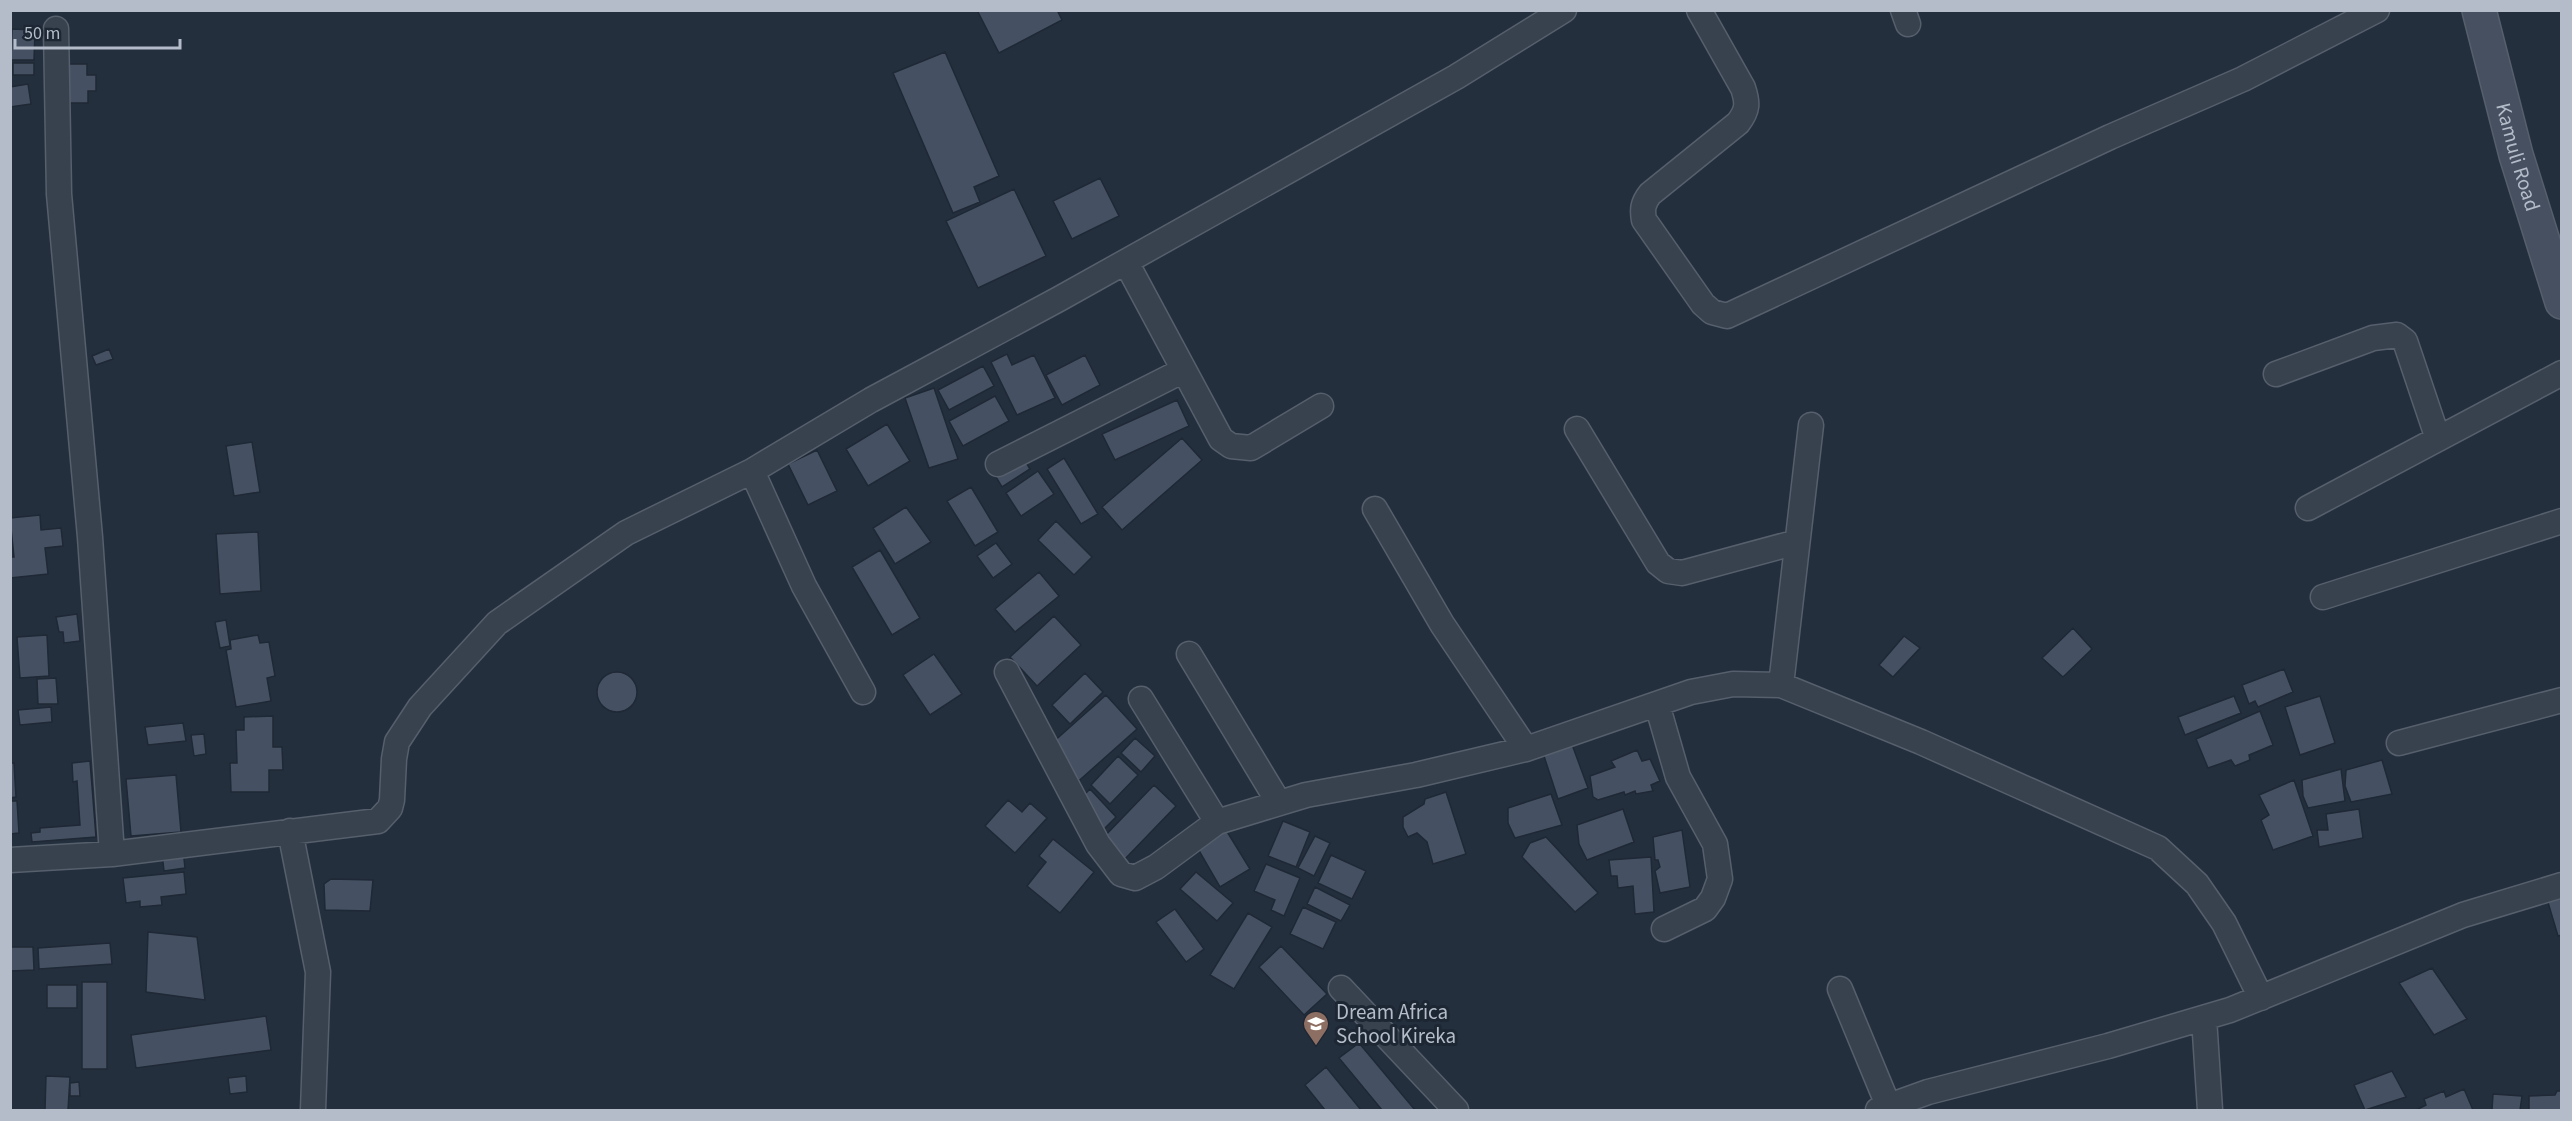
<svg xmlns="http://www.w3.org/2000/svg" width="2572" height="1121" viewBox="0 0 2572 1121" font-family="'Source Sans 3',sans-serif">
  <rect width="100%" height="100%" fill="#242f3e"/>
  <path fill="#455162" stroke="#1f2835" stroke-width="1.5" d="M 977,10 L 1057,10 L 1062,20 L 999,53 Z
    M 12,29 L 35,30 L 34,60 L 11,60 Z
    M 945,52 L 999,176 L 974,187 L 980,202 L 953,213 L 893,73 Z
    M 13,63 L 34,63 L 34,75 L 13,75 Z
    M 69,64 L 87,64 L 87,75 L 96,75 L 96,91 L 88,91 L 88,103 L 69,103 Z
    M 28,84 L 31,104 L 10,107 L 10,87 Z
    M 1100,178 L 1119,216 L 1072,239 L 1053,201 Z
    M 1014,189 L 1046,256 L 978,288 L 946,221 Z
    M 109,349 L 113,359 L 96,365 L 92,356 Z
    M 1007,354 L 1012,365 L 1034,355 L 1055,398 L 1017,415 L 991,362 Z
    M 1085,355 L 1100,385 L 1062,405 L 1046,375 Z
    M 983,366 L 994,386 L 949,410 L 938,390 Z
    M 934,388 L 958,459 L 929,468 L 905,398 Z
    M 995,396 L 1009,421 L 963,446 L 949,421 Z
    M 1177,400 L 1189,426 L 1115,460 L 1102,434 Z
    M 887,424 L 910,461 L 868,486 L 846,449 Z
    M 1182,438 L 1202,460 L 1122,530 L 1102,507 Z
    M 252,442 L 260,492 L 234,496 L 226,446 Z
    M 817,450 L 837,491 L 808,505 L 788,464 Z
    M 1021,454 L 1030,469 L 1002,487 L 993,472 Z
    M 1064,458 L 1098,514 L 1081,524 L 1047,469 Z
    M 1038,471 L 1054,494 L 1021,516 L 1006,493 Z
    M 971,487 L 998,532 L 975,546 L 947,501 Z
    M 906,507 L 931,542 L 895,564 L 873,528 Z
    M 40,515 L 41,530 L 61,528 L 63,546 L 45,548 L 48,574 L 10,578 L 10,557 L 14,557 L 10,518 Z
    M 1056,521 L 1092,557 L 1074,575 L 1038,540 Z
    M 258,532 L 261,591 L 220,594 L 216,534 Z
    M 996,543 L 1012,564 L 993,578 L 977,556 Z
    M 880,550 L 920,618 L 892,635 L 852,567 Z
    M 1039,572 L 1059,596 L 1015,632 L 995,609 Z
    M 77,614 L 80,641 L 64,643 L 63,632 L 59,632 L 56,617 Z
    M 1054,616 L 1081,645 L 1037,686 L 1010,657 Z
    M 226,620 L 230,646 L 220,648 L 215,622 Z
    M 2073,628 L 2092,649 L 2063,677 L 2042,658 Z
    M 47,635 L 49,676 L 20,678 L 17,637 Z
    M 258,635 L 260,643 L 269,642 L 275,676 L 267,678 L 271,701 L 236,707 L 226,650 L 231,649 L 230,640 Z
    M 1904,636 L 1920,648 L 1893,677 L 1879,665 Z
    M 934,654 L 962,694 L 930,715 L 903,675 Z
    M 2284,669 L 2293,692 L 2258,707 L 2255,701 L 2249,704 L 2242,685 Z
    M597 692a20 20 0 1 1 40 0a20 20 0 1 1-40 0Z
    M 1085,673 L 1103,692 L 1070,724 L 1052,705 Z
    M 56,678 L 58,704 L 38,704 L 37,679 Z
    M 1106,695 L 1137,729 L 1073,786 L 1042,752 Z
    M 2234,696 L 2241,713 L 2185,735 L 2178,717 Z
    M 2320,696 L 2335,743 L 2300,755 L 2285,707 Z
    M 51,707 L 52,722 L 20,725 L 18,710 Z
    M 2260,711 L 2273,745 L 2249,755 L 2250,760 L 2235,766 L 2231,760 L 2208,768 L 2196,739 Z
    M 273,716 L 273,747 L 282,747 L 283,770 L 269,770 L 269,792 L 231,792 L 230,763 L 237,763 L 236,730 L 244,730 L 244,717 Z
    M 183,723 L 186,741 L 148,745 L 145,727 Z
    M 204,734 L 206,754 L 194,756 L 191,735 Z
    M 1135,738 L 1155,756 L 1141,772 L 1121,753 Z
    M 1570,739 L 1588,788 L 1558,799 L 1542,750 Z
    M 1637,750 L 1642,761 L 1650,759 L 1660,781 L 1651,785 L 1653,791 L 1636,794 L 1635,791 L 1625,795 L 1624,792 L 1598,800 L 1593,797 L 1590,776 L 1615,767 L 1611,761 Z
    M 1118,756 L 1138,775 L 1110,804 L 1091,785 Z
    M 2382,760 L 2392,794 L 2351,802 L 2345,786 L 2346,770 Z
    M 90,761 L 96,837 L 32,842 L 31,833 L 40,832 L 40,828 L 80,825 L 77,781 L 73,782 L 72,763 Z
    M 10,763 L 14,763 L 16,797 L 10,798 Z
    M 2341,769 L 2345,801 L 2308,808 L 2303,796 L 2302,780 Z
    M 176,775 L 181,832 L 131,836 L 126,779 Z
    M 2294,780 L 2313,836 L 2273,850 L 2261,820 L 2269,815 L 2259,795 Z
    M 1154,785 L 1176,806 L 1123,861 L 1101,840 Z
    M 1090,789 L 1116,817 L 1099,834 L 1073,806 Z
    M 1446,792 L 1466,854 L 1433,864 L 1427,842 L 1417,833 L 1408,837 L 1403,827 L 1403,817 L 1424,804 L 1425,799 Z
    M 1551,794 L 1562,825 L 1515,838 L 1508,823 L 1508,808 Z
    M 1008,800 L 1022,812 L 1030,803 L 1047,818 L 1015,853 L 985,826 Z
    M 10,801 L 17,801 L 19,833 L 10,834 Z
    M 1623,809 L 1634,842 L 1587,860 L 1579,844 L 1577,825 Z
    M 2359,809 L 2363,838 L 2319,847 L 2317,830 L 2328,830 L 2326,814 Z
    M 1283,821 L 1310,832 L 1296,867 L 1268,856 Z
    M 1223,825 L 1250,869 L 1220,887 L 1194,842 Z
    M 1682,830 L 1690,887 L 1660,893 L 1655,871 L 1660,867 L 1658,860 L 1655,860 L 1653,837 Z
    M 1315,836 L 1330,843 L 1314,876 L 1298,868 Z
    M 1546,837 L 1598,893 L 1575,912 L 1522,857 L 1530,843 Z
    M 1053,839 L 1094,872 L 1060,913 L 1027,886 L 1046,862 L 1039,856 Z
    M 183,850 L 185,868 L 164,871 L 162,853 Z
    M 1331,855 L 1366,871 L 1352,899 L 1318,883 Z
    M 1651,857 L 1654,912 L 1635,914 L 1633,886 L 1618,888 L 1617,876 L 1611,876 L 1609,860 Z
    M 1266,864 L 1300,878 L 1284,916 L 1271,910 L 1275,900 L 1254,891 Z
    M 184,872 L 186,894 L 161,897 L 162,905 L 140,907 L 140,901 L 126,903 L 123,878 Z
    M 1196,872 L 1233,903 L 1217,921 L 1180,889 Z
    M 331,879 L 373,880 L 370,911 L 325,910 L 324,884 Z
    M 1315,887 L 1350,905 L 1341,921 L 1307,904 Z
    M 2562,895 L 2562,935 L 2558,936 L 2547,899 Z
    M 1303,907 L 1336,922 L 1323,949 L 1290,934 Z
    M 1175,909 L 1204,949 L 1186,962 L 1156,922 Z
    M 1248,913 L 1272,927 L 1234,989 L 1210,975 Z
    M 148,932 L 197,937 L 205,1000 L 146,992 Z
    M 110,943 L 112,964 L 39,969 L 38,948 Z
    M 1281,946 L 1327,994 L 1304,1015 L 1259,967 Z
    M 10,947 L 33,947 L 34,970 L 10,971 Z
    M 2432,968 L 2467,1019 L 2434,1035 L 2399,983 Z
    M 82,982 L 107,982 L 107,1069 L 82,1069 Z
    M 47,985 L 77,985 L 77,1008 L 47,1008 Z
    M 266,1016 L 271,1050 L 136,1068 L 131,1035 Z
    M 1359,1043 L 1415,1110 L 1382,1110 L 1339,1058 Z
    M 1326,1067 L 1361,1110 L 1325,1110 L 1305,1085 Z
    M 2392,1071 L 2406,1097 L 2365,1110 L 2354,1085 Z
    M 46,1076 L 70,1077 L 68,1110 L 45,1110 Z
    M 246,1076 L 247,1092 L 230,1094 L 228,1078 Z
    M 79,1082 L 80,1096 L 70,1096 L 70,1083 Z
    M 2464,1089 L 2473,1110 L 2416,1110 L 2426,1105 L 2424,1099 L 2444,1091 L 2446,1097 Z
    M 2557,1091 L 2562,1091 L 2562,1110 L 2529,1110 L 2529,1096 L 2555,1095 Z
    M 2493,1094 L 2522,1096 L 2520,1110 L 2492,1110 Z"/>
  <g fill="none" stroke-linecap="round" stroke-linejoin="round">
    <defs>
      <path id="street" d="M 1699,10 L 1743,88 C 1748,103 1748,110 1738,123 L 1650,194 C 1643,203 1642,209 1644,220 L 1703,304 L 1712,312 L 1727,316 L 2110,137 L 2243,79 L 2377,10
        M 1903,10 L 1908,24
        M 56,29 L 59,194 L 90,537 L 112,854
        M 1126,262 L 1221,439 L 1231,446 L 1251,448 L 1321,406
        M 2276,374 L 2373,338 L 2397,335 L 2405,341 L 2438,439
        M 1577,429 L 1658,563 L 1668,571 L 1682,573 L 1797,542
        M 998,464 L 1184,370
        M 752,471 L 804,586 L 863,692
        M 2308,508 L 2562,373
        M 1375,509 L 1442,624 L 1526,749
        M 2323,597 L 2562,521
        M 1189,654 L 1279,803
        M 1007,672 L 1098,844 L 1121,874 L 1135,878 L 1156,867 L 1217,822 L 1306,795 L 1416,775 L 1526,749 L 1691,692 L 1733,684 L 1781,685 L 1921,742 L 2158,848 L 2197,884 L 2224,923 L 2261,998
        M 1781,685 L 1811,425
        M 1141,699 L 1217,822
        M 1657,704 L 1678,777 L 1715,844 L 1720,879 L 1713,898 L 1705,909 L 1664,929
        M 2399,743 L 2562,700
        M 290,831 L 318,972 L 313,1110
        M 10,860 L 112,854 L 378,821 L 390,808 L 392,800 L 394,759 L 397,742 L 420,707 L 497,623 L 626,533 L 752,471 L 871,400 L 1059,299 L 1456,77 L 1564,10
        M 1341,988 L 1456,1110
        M 1840,989 L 1888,1105
        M 2204,1018 L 2210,1110
        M 1878,1110 L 1928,1092 L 2108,1046 L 2230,1010 L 2463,915 L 2562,885"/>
      <g id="secondary">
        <path id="s1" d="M 2479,10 L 2516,155 L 2562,302"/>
      </g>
    </defs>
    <use href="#street" stroke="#565f6c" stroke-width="27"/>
    <use href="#secondary" stroke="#565f6c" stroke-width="36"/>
    <use href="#street" stroke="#38414e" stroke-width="24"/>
    <use href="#secondary" stroke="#465061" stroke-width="33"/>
  </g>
  <defs>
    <symbol id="school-pin" viewBox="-11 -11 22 30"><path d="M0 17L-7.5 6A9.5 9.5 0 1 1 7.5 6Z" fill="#8d6e63" stroke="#1d2633"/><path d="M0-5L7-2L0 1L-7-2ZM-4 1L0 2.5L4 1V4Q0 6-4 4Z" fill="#fff"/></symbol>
  </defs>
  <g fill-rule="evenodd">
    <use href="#school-pin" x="1301" y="1009" width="30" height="40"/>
  </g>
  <g text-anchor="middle" stroke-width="6" stroke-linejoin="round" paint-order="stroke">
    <g font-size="21" fill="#b4bcc9" stroke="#1d2633">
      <text dy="7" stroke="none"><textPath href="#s1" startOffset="152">Kamuli Road</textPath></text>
    </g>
    <g font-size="21" fill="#b4bcc9" stroke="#1d2633" text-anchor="start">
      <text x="1336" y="1019">Dream Africa<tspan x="1336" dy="24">School Kireka</tspan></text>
    </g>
  </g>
  <rect width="2572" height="1121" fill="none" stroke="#b4bcc9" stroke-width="24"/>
  <path d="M15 39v9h165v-9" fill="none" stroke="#b4bcc9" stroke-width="3"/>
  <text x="24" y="39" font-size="18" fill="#b4bcc9" stroke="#1d2633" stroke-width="4.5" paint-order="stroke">50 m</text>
</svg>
